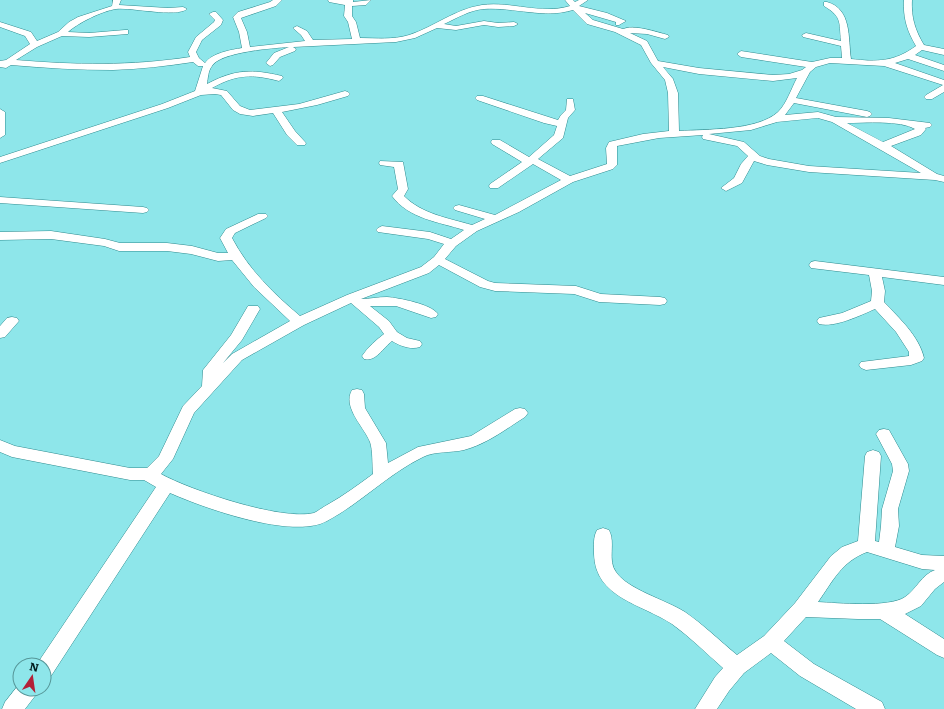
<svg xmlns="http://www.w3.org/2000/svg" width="944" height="709" viewBox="0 0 944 709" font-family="Literata,serif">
  <rect width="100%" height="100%" fill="#8ee6ea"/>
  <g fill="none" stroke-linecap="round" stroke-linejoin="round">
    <defs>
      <path id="minor" d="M 113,0 L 121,0 L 119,5 L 168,8 L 183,7 L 187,9 C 176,18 131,7 116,9 C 102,11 78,23 68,32 L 89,33 L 125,30 L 128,30 L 128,34 L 89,37 L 62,36 L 37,47 L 16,60 C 75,65 131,66 190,57 L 188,52 L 196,37 L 214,22 L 215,20 L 209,14 L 213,12 L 216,12 L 223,20 L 221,25 L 202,40 L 196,52 L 199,58 L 205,63 C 212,53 230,50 242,48 L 239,32 L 233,17 L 238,12 L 270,2 L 273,0 L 282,0 L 276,6 L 241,18 L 247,32 L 250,47 L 305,41 L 301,35 L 293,28 L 297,26 L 307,31 L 313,40 L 352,39 L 348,22 L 344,16 L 345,5 L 329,2 L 328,0 L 353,0 L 353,2 L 371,0 L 366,5 L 352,6 L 352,16 L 356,22 L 360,38 C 376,38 393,40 409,35 C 434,27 455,9 482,5 C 512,1 540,15 570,6 L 565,0 L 573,0 L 575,2 L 579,0 L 588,0 L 579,6 L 607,13 L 626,21 L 619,25 L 616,25 L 616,22 L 585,13 L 593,20 L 623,29 C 633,24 657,32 668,35 L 669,37 L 665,39 L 647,34 L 630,33 L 647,41 L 658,61 L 699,68 L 773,75 L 789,74 L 802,70 L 806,67 L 741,57 L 737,54 L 741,51 L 812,62 L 830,58 L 842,58 L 841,46 L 803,37 L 802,35 L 806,33 L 841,41 C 839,21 842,17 824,6 L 824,2 L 827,2 C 852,9 848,38 851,59 C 877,62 894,62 916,46 C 907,31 903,18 904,0 L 912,0 C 911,17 915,30 924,45 L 944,49 L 944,55 L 922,50 L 915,55 L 944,65 L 944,71 L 908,59 L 895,63 L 944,80 L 944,92 L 932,99 L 926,99 L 924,97 L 926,95 L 943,85 L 884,66 L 830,63 L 816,67 L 810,72 L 796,98 L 867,111 L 870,112 L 872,114 L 870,116 L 867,117 L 794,103 L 785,115 L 818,112 L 836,117 L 889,118 L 930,123 L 932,125 L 930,127 L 925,128 L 926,129 L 921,135 L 891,146 L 937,174 L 944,176 L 944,182 L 935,180 L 809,172 L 767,165 L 754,161 L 742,183 L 726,191 L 721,188 L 734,178 L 741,164 L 748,156 L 737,146 L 703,139 L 702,137 L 703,135 L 659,138 L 617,146 L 617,165 L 613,169 L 573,182 L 519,212 L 477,231 L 456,246 L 445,259 L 488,281 L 495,283 L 576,286 L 601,294 L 660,297 L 665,298 L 667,301 L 665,304 L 660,305 L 599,302 L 574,294 L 495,291 L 480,287 L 439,265 L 429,273 L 361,299 C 369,299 378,297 387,297 C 399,298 431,304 438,314 L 436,317 L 431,318 L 396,306 L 370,306 L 389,321 L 397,332 L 407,338 L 420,341 L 422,344 L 420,347 C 411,350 400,346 392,341 C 383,348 376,362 364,359 L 362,356 C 368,347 376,340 384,334 L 379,327 L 351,303 L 304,325 L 242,360 L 194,413 L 173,459 L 161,474 C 190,490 281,521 314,513 C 318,511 323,507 327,505 C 343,496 358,485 373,474 C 372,464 373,451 370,442 C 364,427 342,407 352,390 L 357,389 L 362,390 L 364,394 L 365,408 L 386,443 L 388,463 L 418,447 L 471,436 L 515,409 L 520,408 L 525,409 L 528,413 L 525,417 C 506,429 487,444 464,450 C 451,453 435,451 423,457 C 388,474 361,503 327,521 C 293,540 204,508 170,493 L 51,676 L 44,679 L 44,665 L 36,665 L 37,664 L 156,487 L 144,480 L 130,480 L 12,457 L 0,452 L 0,440 L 15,446 L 130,468 L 147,468 L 159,456 L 183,406 L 202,386 L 203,370 L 231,335 L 248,306 L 258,306 L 260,309 L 242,340 L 223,363 L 232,354 L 290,321 L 254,287 L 232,260 L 218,261 L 191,254 L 167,251 L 119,251 L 104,246 L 51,239 L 0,240 L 0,232 L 51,231 L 105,239 L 120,243 L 167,243 L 192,246 L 218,253 L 228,253 L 220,238 L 226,229 L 258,214 L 266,214 L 268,216 L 266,218 L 235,233 L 232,238 C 249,270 273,293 300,316 L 347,295 L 421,267 L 434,257 L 444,244 L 428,239 L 378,232 L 376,230 L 378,228 L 382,226 L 430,232 L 451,239 L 464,230 C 439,222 409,219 392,196 L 398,189 L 394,167 L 380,165 L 379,163 L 380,161 L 403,162 L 408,189 L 404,196 C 422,214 448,218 472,225 L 485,219 L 455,210 L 453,208 L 455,206 L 459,205 L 495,215 L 561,180 L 533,164 L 498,188 L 490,188 L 489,186 L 490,184 L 522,162 L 492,144 L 491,142 L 492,140 L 500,140 L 529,157 L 554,135 L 557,126 L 544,123 L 477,100 L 475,98 L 477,96 L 483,96 L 558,120 L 561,115 L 566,110 L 567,99 L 573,99 L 575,110 L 568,118 L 563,138 L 538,159 L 570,176 L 607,164 L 606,148 L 609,142 L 643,134 L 669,131 L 668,93 L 665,80 L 651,63 L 641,45 L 615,32 L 587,24 L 573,10 C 543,19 515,7 484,9 C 470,10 457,18 444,24 L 456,26 L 484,21 L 498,23 L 514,22 L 518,24 L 514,26 L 498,27 L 484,25 L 456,30 L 437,28 L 415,38 L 396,42 L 293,47 L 296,49 L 295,51 L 280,57 L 273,65 L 270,66 L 266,63 L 274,53 L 289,47 C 274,48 220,52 212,66 C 208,71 208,78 207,84 C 235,69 252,69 282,76 L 283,78 L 279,81 C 252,74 237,74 212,88 L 227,91 L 240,106 L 250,110 L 299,104 L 345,91 L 348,92 L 350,94 L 348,96 L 317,105 L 282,112 L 295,131 L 306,143 L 305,145 L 297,145 L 287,135 L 273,113 L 253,116 L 240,114 L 233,110 L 221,95 L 215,94 L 201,95 L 168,108 L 0,163 L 0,157 L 162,104 L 195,91 L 203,66 L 198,66 L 193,62 C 167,66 140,69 113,70 C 79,70 45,68 11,65 L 6,68 L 0,67 L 0,61 L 6,60 L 30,44 L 25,36 L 0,27 L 0,22 L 31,32 L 37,41 L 58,32 L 69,22 L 78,17 L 112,6 ZM 663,67 L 699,74 L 773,81 L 797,78 C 791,89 787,103 778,112 C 757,131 706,129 679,131 L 678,93 L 673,79 ZM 818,118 L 832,122 L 921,173 L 809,166 L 769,159 L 760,156 L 744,142 L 709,134 L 751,130 L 777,122 ZM 847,123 C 865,123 900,120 915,129 L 883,142 Z
        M 0,109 L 5,112 L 5,135 L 0,138 Z
        M 0,197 L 143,207 L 147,208 L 149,210 L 147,212 L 143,213 L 0,203 Z
        M 815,261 L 944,277 L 944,285 L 882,277 L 885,291 L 884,302 C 899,318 919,336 924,358 L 922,361 L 911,365 L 866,370 L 861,368 L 859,365 L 861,362 L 909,356 L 909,352 L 896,332 L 875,309 C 861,315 835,328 819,324 L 817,321 L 819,318 L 842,313 L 871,301 L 872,291 L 869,275 L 811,268 L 809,265 L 811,262 Z
        M 12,317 L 17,318 L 19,321 L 5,337 L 0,338 L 0,326 L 7,318 Z
        M 884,429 L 889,430 L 908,464 L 909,471 L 898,509 L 899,526 L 895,547 L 922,555 L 944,556 L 944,582 L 935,589 L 921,606 L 905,614 L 944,639 L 944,658 L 937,655 L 880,619 L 858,619 L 806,617 L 784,641 L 814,664 L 882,702 L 885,709 L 856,709 L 800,676 L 771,653 L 744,673 L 729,691 L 717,709 L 695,709 L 715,677 L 723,668 C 706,653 690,637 672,624 C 642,604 595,598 594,554 C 594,546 593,537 597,530 L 603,528 L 609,530 C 616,543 607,560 616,572 C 627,589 666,600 685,612 C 704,625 720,641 737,655 L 764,636 L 795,603 L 831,556 L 842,547 L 858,541 L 865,456 L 867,452 L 873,450 L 879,452 L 881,456 L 875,541 L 879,542 L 881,526 L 882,509 L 893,471 L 892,464 L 876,434 L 879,430 ZM 867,552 L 922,569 L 935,570 C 921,575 917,589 905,597 C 889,608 837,603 818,602 C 833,581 841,562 867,552 Z
        M 20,683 L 20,689 L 38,689 L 35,696 L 25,709 L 2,709 L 5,702 Z"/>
    </defs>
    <use href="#minor" stroke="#2e8b8f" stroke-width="1"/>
    <use href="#minor" fill="#fff" fill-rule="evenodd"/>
  </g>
  <g transform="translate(32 677) rotate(13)"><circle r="19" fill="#8ee6ea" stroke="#569698"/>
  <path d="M0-3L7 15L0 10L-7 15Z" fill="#b32037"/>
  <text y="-6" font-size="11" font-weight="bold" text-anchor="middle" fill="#011d1e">N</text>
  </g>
</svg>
